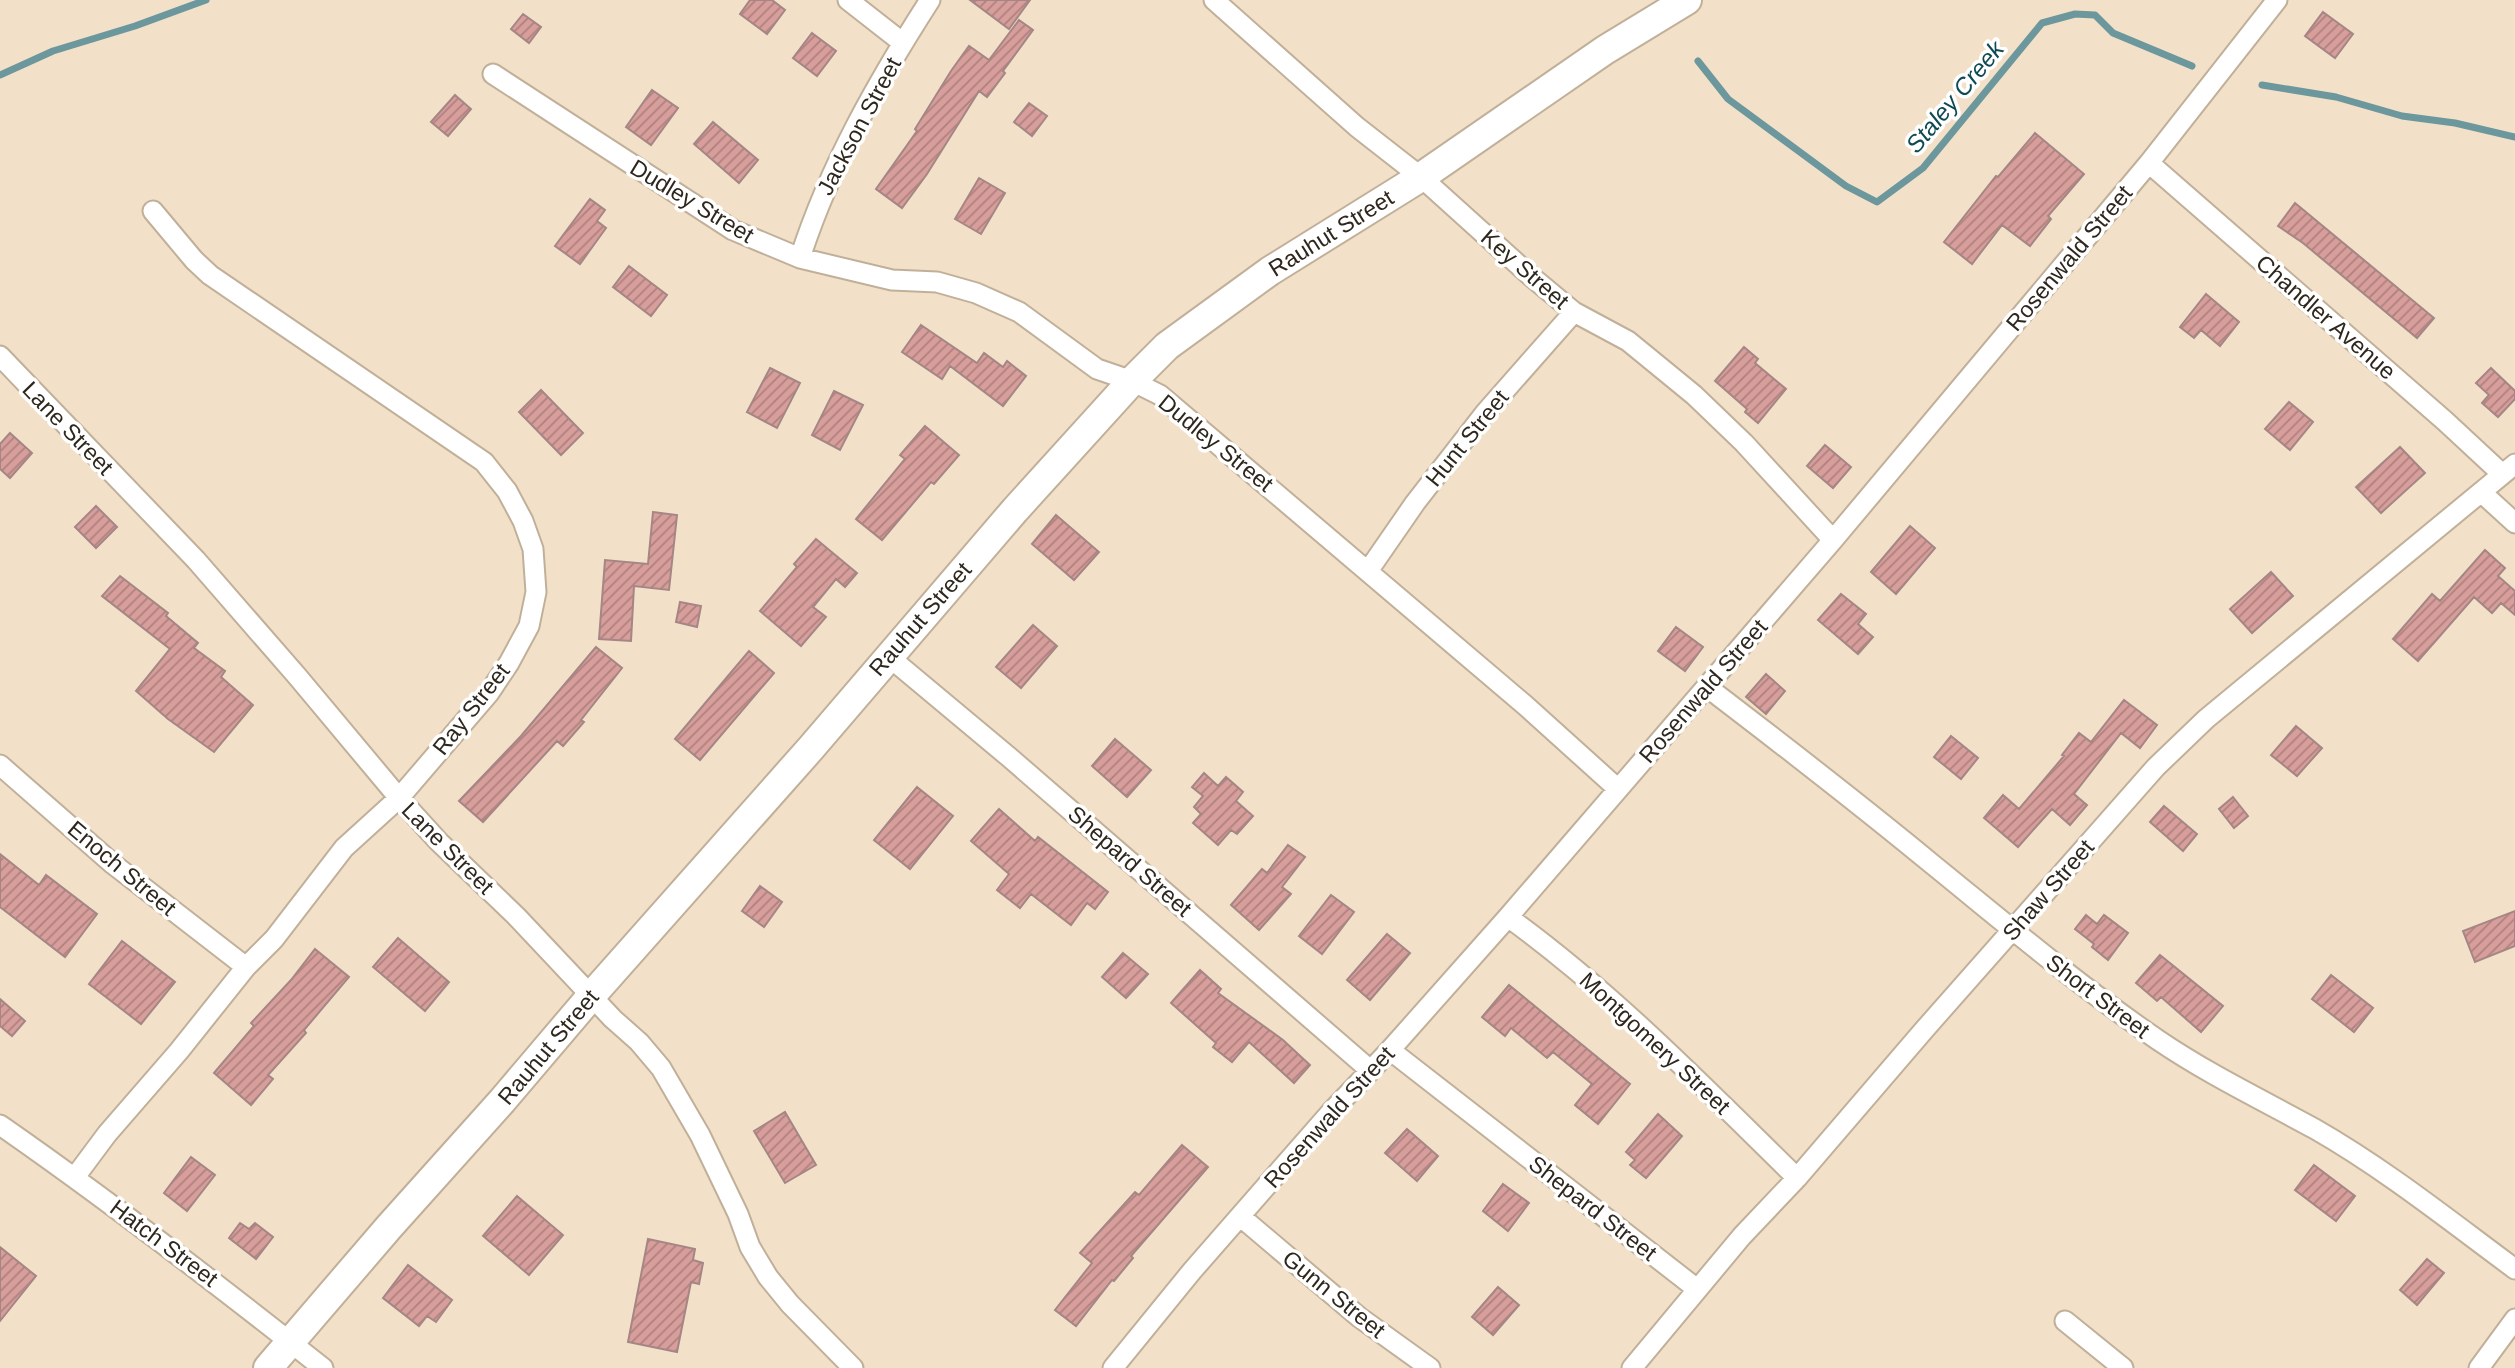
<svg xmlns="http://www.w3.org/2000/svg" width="2515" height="1368" viewBox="0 0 2515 1368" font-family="Arial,sans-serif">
  <defs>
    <pattern id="building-hatch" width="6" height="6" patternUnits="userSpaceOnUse" patternTransform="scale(1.75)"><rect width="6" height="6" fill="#d79e9b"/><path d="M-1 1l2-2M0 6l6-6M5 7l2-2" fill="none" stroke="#af817e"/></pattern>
  </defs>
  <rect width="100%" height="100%" fill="#f2e1c8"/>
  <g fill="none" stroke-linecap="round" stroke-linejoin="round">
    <path stroke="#6b979d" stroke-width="7" d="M 1698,61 L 1728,99 L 1846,186 L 1877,202 L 1923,168 L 2042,23 L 2075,14 L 2095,15 L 2113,33 L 2192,66
      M 0,75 L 53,51 L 135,26 L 206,0
      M 2262,85 L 2336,97 L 2402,116 L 2455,123 L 2515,137"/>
  </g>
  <path fill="url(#building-hatch)" stroke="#a58685" stroke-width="2" d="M 750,0 L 772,0 L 785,10 L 767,34 L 740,14 Z
    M 970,0 L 1030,0 L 1009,29 Z
    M 2323,12 L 2353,34 L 2335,58 L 2305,36 Z
    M 523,14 L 541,27 L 529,43 L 511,29 Z
    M 1019,20 L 1033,30 L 1003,71 L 1005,73 L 987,97 L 979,91 L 927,174 L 902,208 L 876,189 L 917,131 L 915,129 L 951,71 L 969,46 L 989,60 Z
    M 812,33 L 836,51 L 817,76 L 793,58 Z
    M 652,90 L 678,108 L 651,145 L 626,127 Z
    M 455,95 L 471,109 L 448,136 L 431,122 Z
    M 1029,103 L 1047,116 L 1032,136 L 1014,122 Z
    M 713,122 L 758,160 L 739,183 L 694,144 Z
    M 2035,133 L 2084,174 L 2048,216 L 2051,219 L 2030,246 L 2002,225 L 1972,264 L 1944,242 L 1996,176 L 1998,177 Z
    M 979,178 L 1005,193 L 981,234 L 955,219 Z
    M 590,199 L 605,210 L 597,221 L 606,228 L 580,264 L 555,246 Z
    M 2295,203 L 2434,318 L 2417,338 L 2303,243 L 2278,226 Z
    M 629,266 L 667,295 L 651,316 L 613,287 Z
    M 2206,294 L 2239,322 L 2220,346 L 2201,330 L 2194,338 L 2180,327 Z
    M 921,325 L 977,363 L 984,353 L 1003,367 L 1007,361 L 1026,376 L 1003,406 L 950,366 L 942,379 L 902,352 Z
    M 1744,347 L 1758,359 L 1755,363 L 1786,389 L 1758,423 L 1745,412 L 1747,409 L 1715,381 Z
    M 770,368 L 800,383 L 777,428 L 747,412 Z
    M 2491,368 L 2515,391 L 2515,399 L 2498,417 L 2482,403 L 2489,395 L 2476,383 Z
    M 541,390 L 583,433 L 561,455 L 519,412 Z
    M 834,391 L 863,405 L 840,450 L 812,435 Z
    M 2289,402 L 2313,422 L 2290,450 L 2265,429 Z
    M 925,426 L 959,455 L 934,484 L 931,482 L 882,540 L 856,519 L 905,459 L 900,455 Z
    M 10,433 L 32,453 L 10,478 L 0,469 L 0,444 Z
    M 1825,445 L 1851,467 L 1833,488 L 1807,466 Z
    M 2400,447 L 2425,473 L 2381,513 L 2356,487 Z
    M 96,506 L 117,527 L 96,548 L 75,527 Z
    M 653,512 L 677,515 L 669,590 L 634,586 L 631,641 L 599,639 L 605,560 L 648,564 Z
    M 1056,515 L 1099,552 L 1074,580 L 1032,544 Z
    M 1910,526 L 1935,548 L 1896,594 L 1871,572 Z
    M 816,539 L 857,573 L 845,587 L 836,579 L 813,607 L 826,617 L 801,646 L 760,611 L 797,567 L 794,564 Z
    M 2485,550 L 2505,568 L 2498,576 L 2515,591 L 2515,615 L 2501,603 L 2492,613 L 2474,597 L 2418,661 L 2393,639 L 2432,594 L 2440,601 Z
    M 2271,572 L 2293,596 L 2252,633 L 2230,609 Z
    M 120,576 L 168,613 L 166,616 L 198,643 L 194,648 L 225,671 L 221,677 L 253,705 L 214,752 L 168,719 L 136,691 L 170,649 L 102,596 Z
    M 1841,594 L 1866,614 L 1858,624 L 1873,637 L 1858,654 L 1818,620 Z
    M 680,602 L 701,606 L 697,627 L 676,622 Z
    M 1033,625 L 1057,646 L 1021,688 L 996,667 Z
    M 1676,627 L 1703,647 L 1685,671 L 1658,651 Z
    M 596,647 L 622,668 L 581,720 L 584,722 L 563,746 L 557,741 L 483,822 L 459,801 L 521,736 Z
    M 749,651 L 774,673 L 700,760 L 675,739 Z
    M 1766,674 L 1785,691 L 1766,714 L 1746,697 Z
    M 2124,700 L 2157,725 L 2140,748 L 2121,733 L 2074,794 L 2087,805 L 2070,825 L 2052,809 L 2018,847 L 1984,818 L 2003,795 L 2019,809 L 2064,756 L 2062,755 L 2079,733 L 2091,742 Z
    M 2296,726 L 2322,748 L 2297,776 L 2271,755 Z
    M 1951,736 L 1978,758 L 1961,779 L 1934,757 Z
    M 1115,739 L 1151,770 L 1127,797 L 1092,766 Z
    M 1204,773 L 1218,786 L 1226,777 L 1243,792 L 1236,801 L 1253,816 L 1237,834 L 1231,830 L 1218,845 L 1193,823 L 1201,814 L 1194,807 L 1203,796 L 1192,787 Z
    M 917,787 L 953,816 L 910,869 L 874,840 Z
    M 2233,797 L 2248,816 L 2234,828 L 2219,809 Z
    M 2164,806 L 2197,834 L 2183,851 L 2150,822 Z
    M 999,809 L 1035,841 L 1038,837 L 1108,892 L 1095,909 L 1087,903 L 1071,925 L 1031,894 L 1020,908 L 997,890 L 1009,874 L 971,841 Z
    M 1288,845 L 1305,857 L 1282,887 L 1291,894 L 1259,930 L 1231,905 L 1262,869 L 1267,873 Z
    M 0,854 L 39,885 L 46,875 L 97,914 L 65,957 L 0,907 Z
    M 760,886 L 782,902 L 764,927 L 742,911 Z
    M 1331,895 L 1354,912 L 1322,954 L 1299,936 Z
    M 2515,911 L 2515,946 L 2475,962 L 2463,931 Z
    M 2086,915 L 2097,924 L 2104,915 L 2128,933 L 2108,960 L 2092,947 L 2094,944 L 2075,929 Z
    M 1387,934 L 1410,953 L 1370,1000 L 1347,980 Z
    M 398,938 L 449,982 L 425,1011 L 373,967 Z
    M 122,941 L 175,982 L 141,1024 L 89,984 Z
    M 315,949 L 349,977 L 304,1030 L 306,1033 L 268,1075 L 273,1079 L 251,1105 L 214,1073 L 254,1026 L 251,1023 L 291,980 Z
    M 1123,953 L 1148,974 L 1126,998 L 1102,977 Z
    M 2160,955 L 2223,1006 L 2201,1032 L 2161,997 L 2157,1001 L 2136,983 Z
    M 1200,970 L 1221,989 L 1218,993 L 1283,1040 L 1310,1065 L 1294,1083 L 1249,1042 L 1232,1062 L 1213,1047 L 1216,1043 L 1171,1003 Z
    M 2331,975 L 2373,1008 L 2354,1032 L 2312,999 Z
    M 1509,985 L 1630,1084 L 1598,1124 L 1575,1105 L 1592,1084 L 1553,1052 L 1547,1058 L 1511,1028 L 1505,1036 L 1482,1017 Z
    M 0,999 L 25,1021 L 12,1036 L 0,1026 Z
    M 785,1112 L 816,1165 L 785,1183 L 754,1131 Z
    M 1658,1114 L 1682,1136 L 1646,1178 L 1630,1165 L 1635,1160 L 1626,1152 Z
    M 1407,1129 L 1438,1156 L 1417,1181 L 1385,1153 Z
    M 1182,1145 L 1208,1167 L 1131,1256 L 1133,1258 L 1114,1281 L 1112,1280 L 1076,1326 L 1055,1310 L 1092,1263 L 1080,1253 L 1135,1192 L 1139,1195 Z
    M 191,1157 L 215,1175 L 187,1211 L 164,1193 Z
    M 2314,1165 L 2355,1196 L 2336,1221 L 2295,1190 Z
    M 1503,1184 L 1529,1203 L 1508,1231 L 1483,1211 Z
    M 517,1196 L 563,1235 L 529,1275 L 483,1236 Z
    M 240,1223 L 249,1229 L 255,1223 L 273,1237 L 256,1259 L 229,1238 Z
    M 648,1239 L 695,1249 L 693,1260 L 703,1263 L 699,1284 L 691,1282 L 677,1352 L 628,1342 Z
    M 0,1247 L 36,1276 L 0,1321 Z
    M 2427,1259 L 2444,1273 L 2417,1305 L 2400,1290 Z
    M 408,1265 L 452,1300 L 436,1322 L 427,1316 L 419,1326 L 383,1298 Z
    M 1498,1287 L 1519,1305 L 1493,1335 L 1472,1317 Z"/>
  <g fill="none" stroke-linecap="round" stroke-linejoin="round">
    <defs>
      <path id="minor" d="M 848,0 L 903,43
        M 1214,0 L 1357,127 L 1421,177 L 1533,278 L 1574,312 L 1628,341 L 1694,395 L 1744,443 L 1833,540
        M 493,74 L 733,230 L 800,258 L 892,280 L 937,282 L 976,293 L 1019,312 L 1097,369 L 1132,381 L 1160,395 L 1526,706 L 1618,789
        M 2149,163 L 2445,421 L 2501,473
        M 800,258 C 830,165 878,81 930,0
        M 0,356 L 196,560 L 297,676 L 399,798 L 439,842 L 516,916 L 613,1019 L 639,1042 L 661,1068 L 700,1135 L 738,1214 L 750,1247 L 768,1277 L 790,1304 L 853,1368
        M 2481,492 L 2515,523
        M 1368,571 L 1415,503 L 1485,413 L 1574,312
        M 888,656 L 1009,757 L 1370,1070
        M 1707,687 C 1783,745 1858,803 1932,864 C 2006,924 2079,986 2158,1040 C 2208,1074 2262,1100 2315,1129 C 2385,1169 2450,1221 2515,1269
        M 0,765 L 113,864 L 246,967
        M 1508,917 C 1613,993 1704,1087 1797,1178
        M 1390,1050 L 1697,1289
        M 0,1125 C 111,1202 217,1284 323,1368
        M 75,1177 L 107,1134 L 179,1051 L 246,967 L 274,939 L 344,848 L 399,798 L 489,693 L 509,663 L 529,626 L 536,592 L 533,549 L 523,521 L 507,491 L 484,462 L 210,275 L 194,260 L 153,211
        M 1241,1217 L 1359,1317 L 1430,1368
        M 2065,1321 L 2123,1368
        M 1113,1368 L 1192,1271 L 1331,1112 L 1390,1050 L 1508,917 L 1833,540 L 2149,163 L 2277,0
        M 1632,1368 L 1742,1236 L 1797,1178 L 1924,1030 L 2156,767 L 2206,719 L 2515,464
        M 2479,1368 L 2515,1319"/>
      <path id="secondary" d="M 268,1368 L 389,1227 L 502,1101 L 592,995 L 811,748 L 1015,510 L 1132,381 L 1167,346 L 1270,271 L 1421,177 L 1605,50 L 1687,0"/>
    </defs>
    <use href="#minor" stroke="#c1b099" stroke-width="23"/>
    <use href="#secondary" stroke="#c1b099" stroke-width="32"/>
    <use href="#minor" stroke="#fff" stroke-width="19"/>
    <use href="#secondary" stroke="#fff" stroke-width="28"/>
  </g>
  <g text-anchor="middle" stroke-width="7" stroke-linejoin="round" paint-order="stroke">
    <g font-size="23" fill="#2e271e" stroke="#fff">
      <text transform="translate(859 126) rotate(-62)" y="8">Jackson Street</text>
      <text transform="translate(692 201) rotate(31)" y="8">Dudley Street</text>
      <text transform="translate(1331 233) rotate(-32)" y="8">Rauhut Street</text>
      <text transform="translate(2069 258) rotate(-50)" y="8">Rosenwald Street</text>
      <text transform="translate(1525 269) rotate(41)" y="8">Key Street</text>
      <text transform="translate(2326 317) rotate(41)" y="8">Chandler Avenue</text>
      <text transform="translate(68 428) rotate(46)" y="8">Lane Street</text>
      <text transform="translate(1467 438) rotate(-51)" y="8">Hunt Street</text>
      <text transform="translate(1216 443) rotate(39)" y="8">Dudley Street</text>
      <text transform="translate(920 619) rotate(-49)" y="8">Rauhut Street</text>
      <text transform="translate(1703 691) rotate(-49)" y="8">Rosenwald Street</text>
      <text transform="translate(471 709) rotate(-52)" y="8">Ray Street</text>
      <text transform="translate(448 848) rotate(45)" y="8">Lane Street</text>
      <text transform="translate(1130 861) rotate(41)" y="8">Shepard Street</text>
      <text transform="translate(122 868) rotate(40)" y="8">Enoch Street</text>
      <text transform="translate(2048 890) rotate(-49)" y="8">Shaw Street</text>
      <text transform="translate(2098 996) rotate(37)" y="8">Short Street</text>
      <text transform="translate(1655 1043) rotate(43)" y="8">Montgomery Street</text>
      <text transform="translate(548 1047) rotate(-50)" y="8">Rauhut Street</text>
      <text transform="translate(1329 1117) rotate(-48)" y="8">Rosenwald Street</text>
      <text transform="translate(1593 1208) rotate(38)" y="8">Shepard Street</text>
      <text transform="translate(164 1243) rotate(37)" y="8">Hatch Street</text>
      <text transform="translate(1334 1294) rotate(39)" y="8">Gunn Street</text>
    </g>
    <g font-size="24" font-style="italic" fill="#0e4a53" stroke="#fff">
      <text transform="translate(1955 97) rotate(-50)" y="8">Staley Creek</text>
    </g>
  </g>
</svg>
